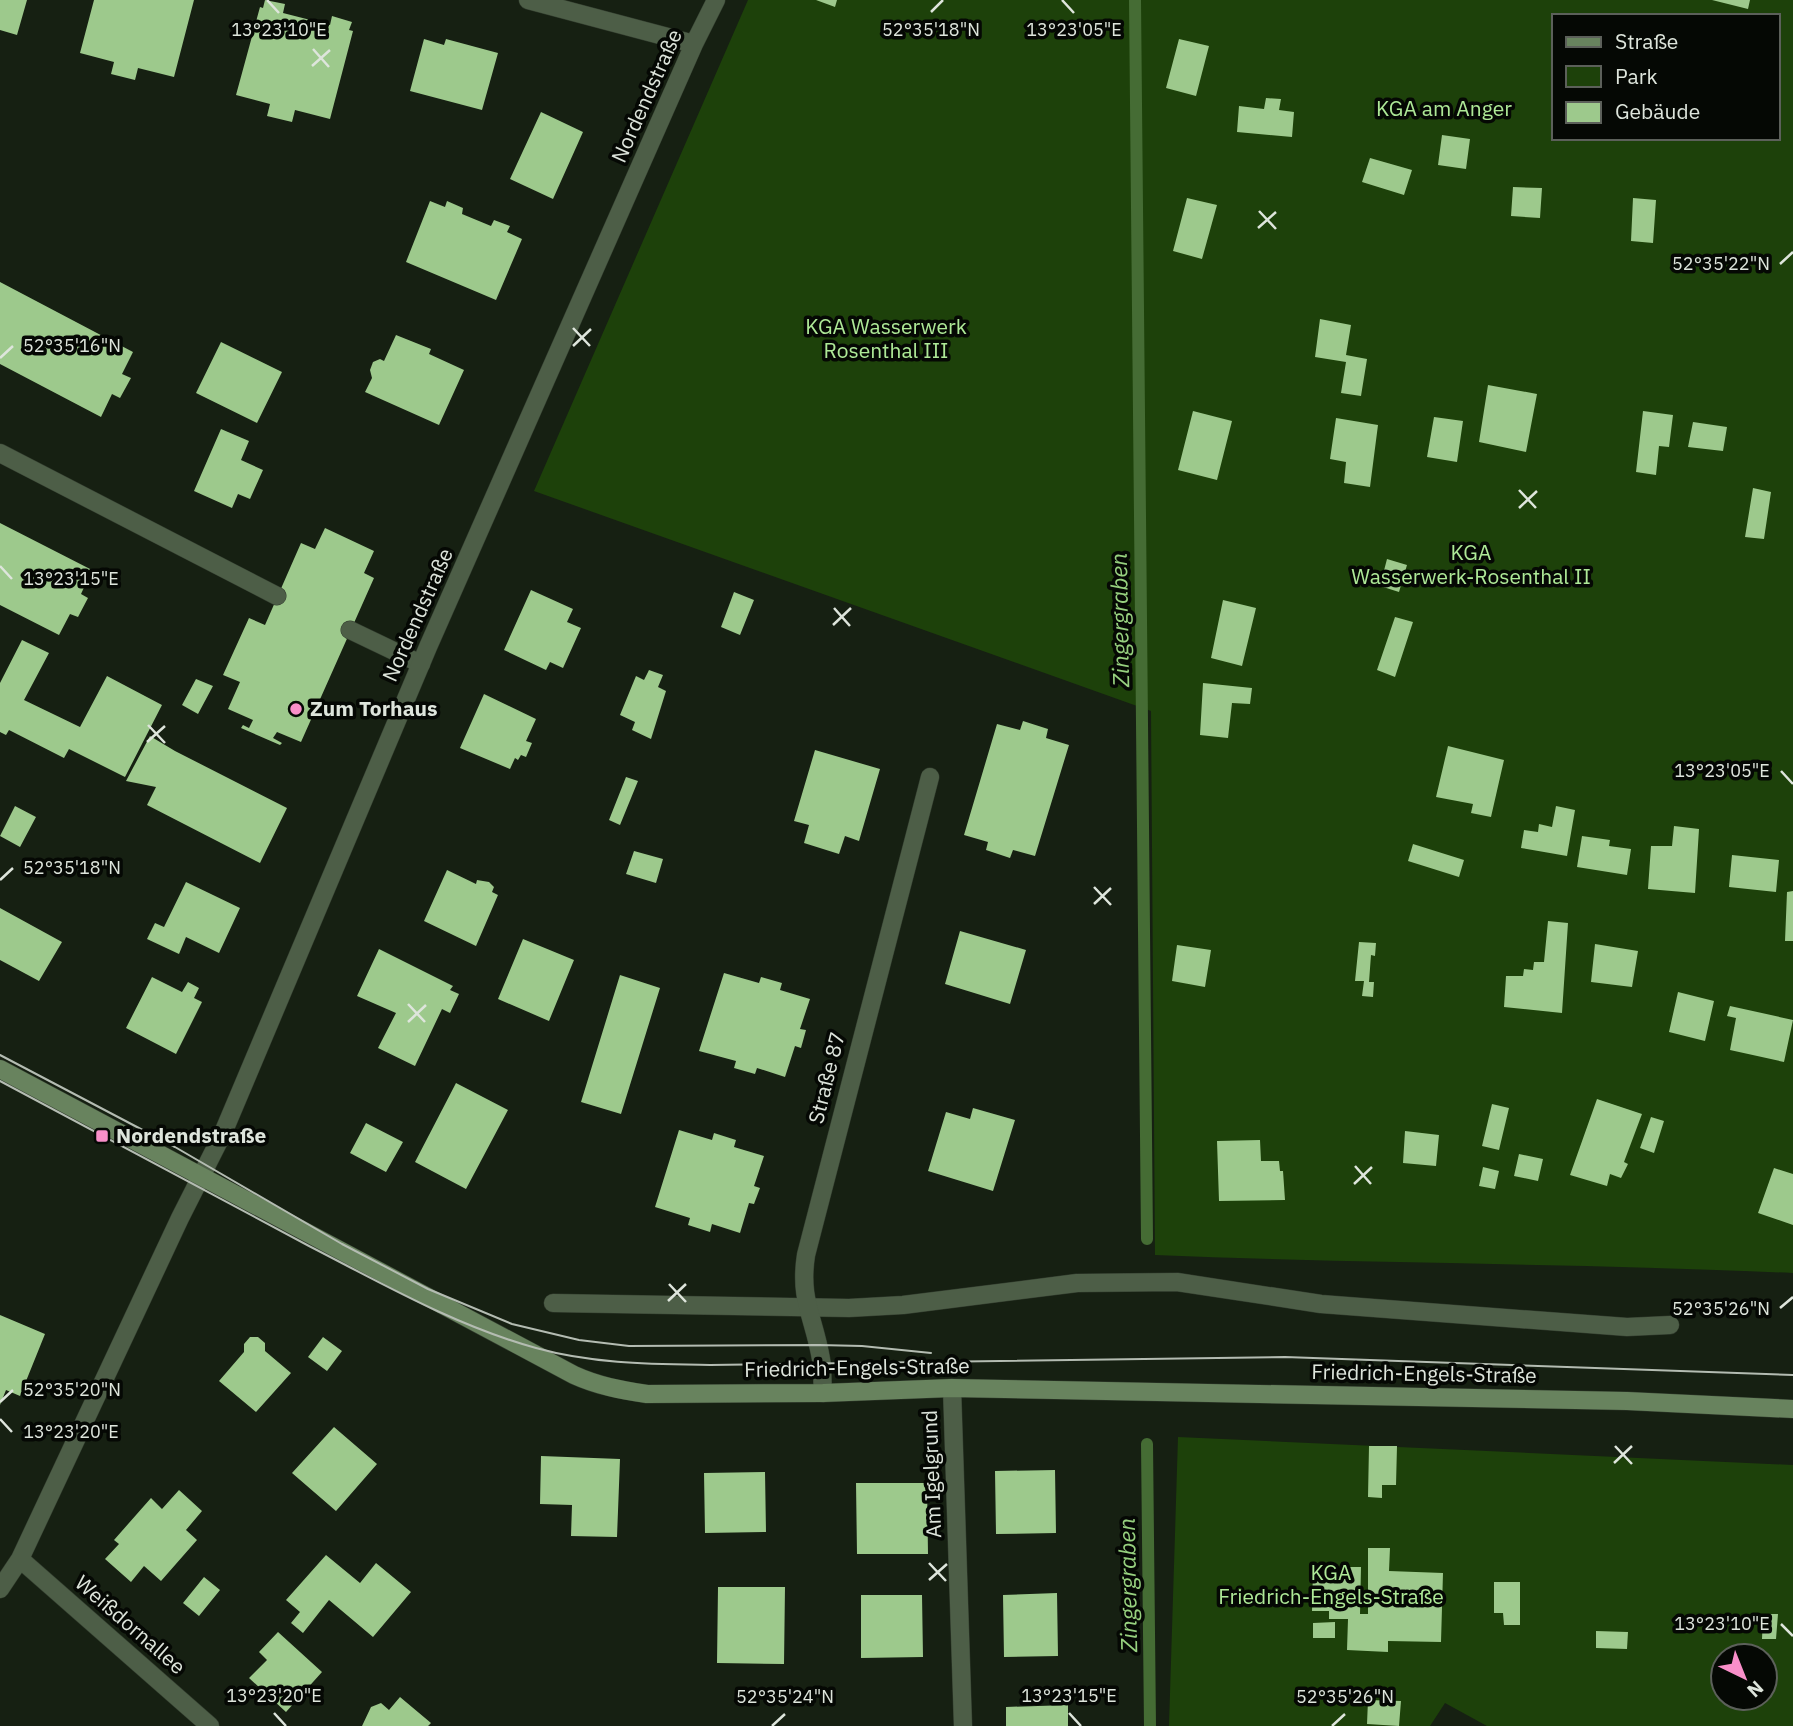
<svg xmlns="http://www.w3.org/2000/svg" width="1793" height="1726" viewBox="0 0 1793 1726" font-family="'IBM Plex Sans',sans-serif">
  <rect width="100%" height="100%" fill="#162012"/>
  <path fill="#1d410a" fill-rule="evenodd" d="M 748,0 L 1793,0 L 1793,1273 C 1580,1263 1368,1264 1155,1255 L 1151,711 L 534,491 ZM 1553,16 L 1777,16 L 1777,138 L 1553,138 Z
    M 1178,1437 L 1793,1465 L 1793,1726 L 1487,1726 L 1445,1703 L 1430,1726 L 1169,1726 ZM 1723,1656 L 1765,1656 L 1765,1698 L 1723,1698 Z"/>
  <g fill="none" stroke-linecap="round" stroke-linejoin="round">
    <path stroke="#456c34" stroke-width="12" d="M 1135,0 L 1147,1239
      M 1147,1444 L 1150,1726"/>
  </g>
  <path fill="#9dc98c" d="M 0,0 L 27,0 L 17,35 L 0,30 Z
    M 94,0 L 194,0 L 174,77 L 138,68 L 135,80 L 111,74 L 114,62 L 80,53 Z
    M 265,0 L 285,4 L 283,13 L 330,25 L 332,16 L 352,22 L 349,30 L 353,31 L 330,119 L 295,110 L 292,122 L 267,116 L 270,104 L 236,95 L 260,7 L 263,8 Z
    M 816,0 L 837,0 L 835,7 Z
    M 1712,0 L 1750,0 L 1748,9 Z
    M 424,39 L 444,45 L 446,39 L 498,53 L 482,110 L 410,91 Z
    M 1179,39 L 1209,46 L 1196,96 L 1166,88 Z
    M 1266,98 L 1281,99 L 1279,110 L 1294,112 L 1292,137 L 1237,132 L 1239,106 L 1264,109 Z
    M 541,112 L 583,132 L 553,199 L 510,179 Z
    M 1442,135 L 1470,139 L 1466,169 L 1438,165 Z
    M 1370,158 L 1412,170 L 1404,195 L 1362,182 Z
    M 1513,187 L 1542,188 L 1540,218 L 1511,216 Z
    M 1187,198 L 1217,205 L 1202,259 L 1173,251 Z
    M 1633,198 L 1656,200 L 1653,243 L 1631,241 Z
    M 430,201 L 445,207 L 447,201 L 463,208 L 462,214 L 491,226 L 494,220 L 510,226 L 507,232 L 522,239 L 496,300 L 406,262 Z
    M 0,282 L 133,352 L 122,374 L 131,378 L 120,398 L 112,394 L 101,417 L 0,364 Z
    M 1320,319 L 1351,325 L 1346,355 L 1367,359 L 1361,396 L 1341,393 L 1346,362 L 1315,357 Z
    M 396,335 L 431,349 L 429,354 L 464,370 L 439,425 L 365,392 L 372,378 L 370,370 L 373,362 L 380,359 L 384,361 Z
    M 221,342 L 282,372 L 257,423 L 196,393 Z
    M 1488,385 L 1537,394 L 1526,452 L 1479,442 Z
    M 1193,411 L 1232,421 L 1217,480 L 1178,470 Z
    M 1643,411 L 1673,415 L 1669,447 L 1659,446 L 1656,475 L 1636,472 Z
    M 1434,417 L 1463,421 L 1457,462 L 1427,457 Z
    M 1336,418 L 1378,425 L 1370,487 L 1344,483 L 1346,462 L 1330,459 Z
    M 1693,422 L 1727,427 L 1723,451 L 1688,447 Z
    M 221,429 L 249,441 L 241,460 L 263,470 L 250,499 L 238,494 L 232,508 L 194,491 Z
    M 1753,488 L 1771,492 L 1764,539 L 1745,537 Z
    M 0,523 L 92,570 L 81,594 L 88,598 L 78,617 L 70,614 L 59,635 L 0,605 Z
    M 325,528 L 374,551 L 364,573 L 374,578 L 301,742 L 277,732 L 273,738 L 282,743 L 280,745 L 241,728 L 243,725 L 249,728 L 253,720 L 228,709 L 240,682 L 223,675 L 249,618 L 265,625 L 301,543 L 315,549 Z
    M 1387,559 L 1407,565 L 1399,592 L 1380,586 Z
    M 531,590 L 573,609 L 567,622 L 581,628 L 563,668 L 550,662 L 546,670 L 504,650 Z
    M 734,592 L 754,600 L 740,635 L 721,627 Z
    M 1223,600 L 1256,608 L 1242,666 L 1211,658 Z
    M 1395,617 L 1413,622 L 1395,677 L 1377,670 Z
    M 22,640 L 49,653 L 24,700 L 80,727 L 107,676 L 162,705 L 125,777 L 69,749 L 64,758 L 9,730 L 6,735 L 0,732 L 0,683 Z
    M 649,670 L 663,675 L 658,687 L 666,691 L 651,739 L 632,730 L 635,722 L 620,715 L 636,676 L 644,680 Z
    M 196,679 L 213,686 L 198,714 L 182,705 Z
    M 1203,683 L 1252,688 L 1250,704 L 1232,703 L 1228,738 L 1200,735 Z
    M 484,694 L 536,719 L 526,741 L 532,743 L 526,757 L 521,755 L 518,760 L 515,758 L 510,769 L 460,748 Z
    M 1023,721 L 1048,729 L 1046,738 L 1069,745 L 1035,856 L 1013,850 L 1010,858 L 986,850 L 988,842 L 964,835 L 997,724 L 1020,730 Z
    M 150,736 L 175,751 L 287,808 L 260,863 L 147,805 L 156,787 L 126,781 Z
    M 1448,746 L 1504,760 L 1491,817 L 1471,813 L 1473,804 L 1436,797 Z
    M 815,750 L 880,769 L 859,841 L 845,836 L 839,854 L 804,843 L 809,825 L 794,821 Z
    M 626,777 L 638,781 L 620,825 L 609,820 Z
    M 15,806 L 36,817 L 20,847 L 0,836 Z
    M 1556,806 L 1575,810 L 1567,856 L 1521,848 L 1524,830 L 1538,832 L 1539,824 L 1552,827 Z
    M 1674,826 L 1699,829 L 1695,893 L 1648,889 L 1651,846 L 1672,846 Z
    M 1582,836 L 1610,840 L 1609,846 L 1631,849 L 1627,875 L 1577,867 Z
    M 1413,844 L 1464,860 L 1459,877 L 1408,861 Z
    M 634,851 L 663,859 L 656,883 L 626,874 Z
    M 1732,855 L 1779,860 L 1776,892 L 1729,887 Z
    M 447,870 L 476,884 L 477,880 L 489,882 L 494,887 L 492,892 L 498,895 L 476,946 L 424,921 Z
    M 186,882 L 240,908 L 219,953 L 186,937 L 179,954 L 147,939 L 155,923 L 164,927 Z
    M 1793,891 L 1793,941 L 1785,941 L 1787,892 Z
    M 0,908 L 62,942 L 39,981 L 0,960 Z
    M 1548,921 L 1568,923 L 1562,1013 L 1504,1007 L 1506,976 L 1523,976 L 1524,969 L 1533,970 L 1534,962 L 1544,962 Z
    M 960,931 L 1026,950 L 1010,1004 L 945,984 Z
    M 523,939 L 574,960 L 549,1021 L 498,999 Z
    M 1359,942 L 1376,943 L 1375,956 L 1371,955 L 1369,982 L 1374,982 L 1373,997 L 1362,996 L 1364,981 L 1355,981 Z
    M 1595,944 L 1638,951 L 1632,987 L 1591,982 Z
    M 1177,945 L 1211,950 L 1205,987 L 1172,981 Z
    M 379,949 L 453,986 L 450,990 L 459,994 L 450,1013 L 442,1009 L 415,1066 L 378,1048 L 396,1013 L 357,996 Z
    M 724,973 L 759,983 L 761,977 L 782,983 L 780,990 L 810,999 L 800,1029 L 806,1030 L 801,1048 L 795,1046 L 785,1077 L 757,1068 L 755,1074 L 734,1068 L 736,1061 L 699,1051 Z
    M 620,975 L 660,988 L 621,1114 L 581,1102 Z
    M 152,977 L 182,992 L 188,982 L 199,988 L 194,998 L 202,1002 L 176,1054 L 126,1028 Z
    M 1678,992 L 1714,1001 L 1705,1041 L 1669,1032 Z
    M 1730,1006 L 1793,1020 L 1784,1062 L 1730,1050 L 1736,1018 L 1727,1016 Z
    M 456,1083 L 508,1110 L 466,1189 L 415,1162 Z
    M 1597,1099 L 1642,1114 L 1624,1162 L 1628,1164 L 1621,1178 L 1610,1174 L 1607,1186 L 1570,1175 Z
    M 1492,1104 L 1509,1108 L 1499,1150 L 1482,1146 Z
    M 973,1108 L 1015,1120 L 993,1191 L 928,1171 L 946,1112 L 970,1119 Z
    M 1651,1117 L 1664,1121 L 1654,1153 L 1640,1148 Z
    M 366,1123 L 403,1142 L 386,1172 L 350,1153 Z
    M 679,1130 L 712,1140 L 714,1133 L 736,1140 L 734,1147 L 764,1156 L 754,1186 L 760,1188 L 754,1204 L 749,1203 L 740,1233 L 712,1224 L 710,1232 L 688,1225 L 690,1218 L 655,1207 Z
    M 1405,1131 L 1439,1135 L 1436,1166 L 1403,1163 Z
    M 1260,1140 L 1261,1161 L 1279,1161 L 1280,1171 L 1283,1171 L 1285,1200 L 1219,1201 L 1217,1141 Z
    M 1519,1154 L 1543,1159 L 1538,1181 L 1514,1176 Z
    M 1483,1167 L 1499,1171 L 1495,1189 L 1479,1186 Z
    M 1774,1168 L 1793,1174 L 1793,1225 L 1758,1213 Z
    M 0,1315 L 45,1334 L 20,1396 L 6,1390 L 0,1405 Z
    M 250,1337 L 258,1337 L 265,1343 L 265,1351 L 291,1373 L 256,1412 L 219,1381 L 244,1352 L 244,1344 Z
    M 323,1337 L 342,1351 L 327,1371 L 308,1357 Z
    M 334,1427 L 377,1464 L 336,1511 L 292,1473 Z
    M 1369,1446 L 1397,1446 L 1396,1485 L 1382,1485 L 1382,1498 L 1368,1497 Z
    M 541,1456 L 620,1459 L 617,1537 L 571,1536 L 572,1505 L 540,1504 Z
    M 1055,1470 L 1056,1533 L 996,1534 L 995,1471 Z
    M 765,1472 L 766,1532 L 705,1533 L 704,1473 Z
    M 856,1483 L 927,1483 L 928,1554 L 857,1554 Z
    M 179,1490 L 202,1511 L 186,1530 L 197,1540 L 161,1581 L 144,1566 L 131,1582 L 105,1559 L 119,1544 L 114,1540 L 151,1498 L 162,1509 Z
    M 1368,1548 L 1390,1548 L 1389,1571 L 1443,1573 L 1441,1642 L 1388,1641 L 1388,1652 L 1347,1650 L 1348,1619 L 1329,1619 L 1329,1611 L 1312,1611 L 1313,1567 L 1361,1567 L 1360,1614 L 1368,1614 Z
    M 326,1555 L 360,1583 L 376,1563 L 411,1592 L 373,1637 L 329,1600 L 303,1633 L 291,1623 L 300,1612 L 286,1600 Z
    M 204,1577 L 220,1590 L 199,1616 L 183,1603 Z
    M 1494,1582 L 1520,1582 L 1520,1625 L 1504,1625 L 1503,1613 L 1494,1613 Z
    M 718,1587 L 785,1587 L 784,1664 L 717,1663 Z
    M 1057,1593 L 1058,1656 L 1004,1657 L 1003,1595 Z
    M 861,1595 L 922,1595 L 923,1657 L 861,1658 Z
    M 1763,1614 L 1778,1614 L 1776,1639 L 1762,1639 Z
    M 1335,1622 L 1335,1638 L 1313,1638 L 1313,1623 Z
    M 1596,1631 L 1628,1632 L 1627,1649 L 1596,1648 Z
    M 278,1632 L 322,1672 L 286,1712 L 249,1678 L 267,1660 L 259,1652 Z
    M 400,1697 L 431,1723 L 428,1726 L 362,1726 L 371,1707 L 381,1703 L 389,1710 Z
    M 1368,1700 L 1401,1701 L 1399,1726 L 1367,1724 Z
    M 1068,1705 L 1068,1726 L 1006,1726 L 1006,1707 Z"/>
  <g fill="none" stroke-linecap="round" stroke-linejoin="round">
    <defs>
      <path id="lane" d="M 0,453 L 277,596
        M 350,630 L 421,664
        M 553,1303 L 849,1308 L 903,1305 L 1077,1283 L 1177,1282 L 1321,1304 L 1627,1327 L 1670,1325
        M 952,1388 L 963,1726"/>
      <path id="street" d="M 528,0 L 694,44
        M 823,1393 C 822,1382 823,1370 821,1359 C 814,1317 799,1300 806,1255 L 930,777
        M 20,1559 L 210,1726
        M 0,1589 L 20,1559 L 180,1218 L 223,1133 L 428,647 L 694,44 L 716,0"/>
      <path id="secondary" d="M 0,1069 L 574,1375 C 598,1386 621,1390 647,1394 L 823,1393 L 952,1388 L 1627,1401 L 1793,1409"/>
    </defs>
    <use href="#lane" stroke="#323c2e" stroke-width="19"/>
    <use href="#street" stroke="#323c2e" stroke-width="19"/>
    <use href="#secondary" stroke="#323c2e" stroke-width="19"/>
    <use href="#lane" stroke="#4d5e47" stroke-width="18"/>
    <use href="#street" stroke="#4d5e47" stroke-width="18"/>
    <use href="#secondary" stroke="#68835e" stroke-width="18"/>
    <path stroke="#b4bcb2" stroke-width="2" d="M 0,1055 L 175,1147 L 342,1244 L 428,1289 L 512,1324 L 579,1340 L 629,1346 L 819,1345 L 862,1346 L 931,1353
      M 0,1081 C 103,1137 206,1192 309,1246 C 383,1284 456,1326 536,1348 C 593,1364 652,1364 710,1365 L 1285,1357 L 1793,1375"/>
  </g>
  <path fill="none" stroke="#dee5dc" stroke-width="2.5" d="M 267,0 L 279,13M 1062,0 L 1074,13M 931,12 L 943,0M 313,49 L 329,67M 312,66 L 330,50M 1259,211 L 1276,229M 1258,228 L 1276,212M 1780,264 L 1793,252M 573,328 L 590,346M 573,346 L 591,329M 0,358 L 13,346M 1519,490 L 1536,508M 1519,508 L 1537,491M 0,566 L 12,579M 834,608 L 850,626M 833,625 L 851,608M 148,725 L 165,743M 147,742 L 165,726M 1781,771 L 1793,784M 0,880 L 13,868M 1094,887 L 1111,905M 1094,904 L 1111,888M 408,1004 L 425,1022M 408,1022 L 426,1005M 1355,1166 L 1371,1184M 1354,1184 L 1372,1167M 669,1284 L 686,1302M 668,1301 L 686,1284M 1780,1308 L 1793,1297M 0,1402 L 13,1390M 0,1419 L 12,1432M 1615,1446 L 1632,1464M 1614,1463 L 1632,1446M 929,1563 L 946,1581M 929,1580 L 947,1564M 1781,1624 L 1793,1636M 274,1713 L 286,1726M 1069,1713 L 1081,1726M 772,1726 L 785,1714M 1332,1726 L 1345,1714"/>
  <g fill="#f98fc9" stroke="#050804" stroke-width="2.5">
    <circle cx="296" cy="709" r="7"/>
    <rect x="95" y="1129" width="14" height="14" rx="3.5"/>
  </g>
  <g text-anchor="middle" stroke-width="7" stroke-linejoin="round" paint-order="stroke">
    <g font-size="21" fill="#dee5dc" stroke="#050804">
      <text transform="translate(647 96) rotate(-66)" y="7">Nordendstraße</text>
      <text transform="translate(418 615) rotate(-66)" y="7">Nordendstraße</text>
      <text transform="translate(827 1078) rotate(-76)" y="7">Straße 87</text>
      <text transform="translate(857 1368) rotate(-1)" y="7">Friedrich-Engels-Straße</text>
      <text transform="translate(1424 1374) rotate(1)" y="7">Friedrich-Engels-Straße</text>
      <text transform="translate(932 1474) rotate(-92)" y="7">Am Igelgrund</text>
      <text transform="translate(130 1625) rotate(41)" y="7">Weißdornallee</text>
    </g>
    <g font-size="21" fill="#aee997" stroke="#050804">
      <text x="1444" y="116">KGA am Anger</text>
      <text x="886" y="334">KGA Wasserwerk<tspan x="886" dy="24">Rosenthal III</tspan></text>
      <text x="1471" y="560">KGA<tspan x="1471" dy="24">Wasserwerk-Rosenthal II</tspan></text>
      <text x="1331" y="1580">KGA<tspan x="1331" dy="24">Friedrich-Engels-Straße</tspan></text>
    </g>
    <g font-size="21" font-weight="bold" fill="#dee5dc" stroke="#050804" text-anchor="start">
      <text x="310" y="716">Zum Torhaus</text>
      <text x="116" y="1143">Nordendstraße</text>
    </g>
    <g font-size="23" font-style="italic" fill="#97d17f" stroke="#050804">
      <text transform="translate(1120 620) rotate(-91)" y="8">Zingergraben</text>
      <text transform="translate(1128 1585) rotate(-91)" y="8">Zingergraben</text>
    </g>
  </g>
  <g font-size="18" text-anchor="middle" fill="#dee5dc" stroke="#050804" stroke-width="7" stroke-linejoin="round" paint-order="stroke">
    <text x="931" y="36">52°35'18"N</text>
    <text x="279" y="36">13°23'10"E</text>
    <text x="1074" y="36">13°23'05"E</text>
    <text x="1721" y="270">52°35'22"N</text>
    <text x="72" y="352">52°35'16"N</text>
    <text x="71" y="585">13°23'15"E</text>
    <text x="1722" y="777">13°23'05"E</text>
    <text x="72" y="874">52°35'18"N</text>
    <text x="1721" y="1315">52°35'26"N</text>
    <text x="72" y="1396">52°35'20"N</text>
    <text x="71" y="1438">13°23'20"E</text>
    <text x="1722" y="1630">13°23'10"E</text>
    <text x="274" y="1702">13°23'20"E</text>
    <text x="1069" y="1702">13°23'15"E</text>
    <text x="785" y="1703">52°35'24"N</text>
    <text x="1345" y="1703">52°35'26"N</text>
  </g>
  <rect x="1552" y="14" width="228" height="126" fill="#050804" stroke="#5c605a" stroke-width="2"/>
  <rect x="1566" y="37" width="35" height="10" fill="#68835e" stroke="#5c605a" stroke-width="2"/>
  <text x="1615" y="49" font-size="21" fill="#dee5dc">Straße</text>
  <rect x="1566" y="66" width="35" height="21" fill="#1d410a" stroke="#5c605a" stroke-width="2"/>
  <text x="1615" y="84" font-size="21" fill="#dee5dc">Park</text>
  <rect x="1566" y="102" width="35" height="21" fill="#9dc98c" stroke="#5c605a" stroke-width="2"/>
  <text x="1615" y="119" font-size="21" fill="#dee5dc">Gebäude</text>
  <g transform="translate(1744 1677) rotate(137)"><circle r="33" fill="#050804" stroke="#5c605a" stroke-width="2"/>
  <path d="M0-5L12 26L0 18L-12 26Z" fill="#f98fc9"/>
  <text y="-10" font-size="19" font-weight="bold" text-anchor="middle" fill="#dee5dc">N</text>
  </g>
</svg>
